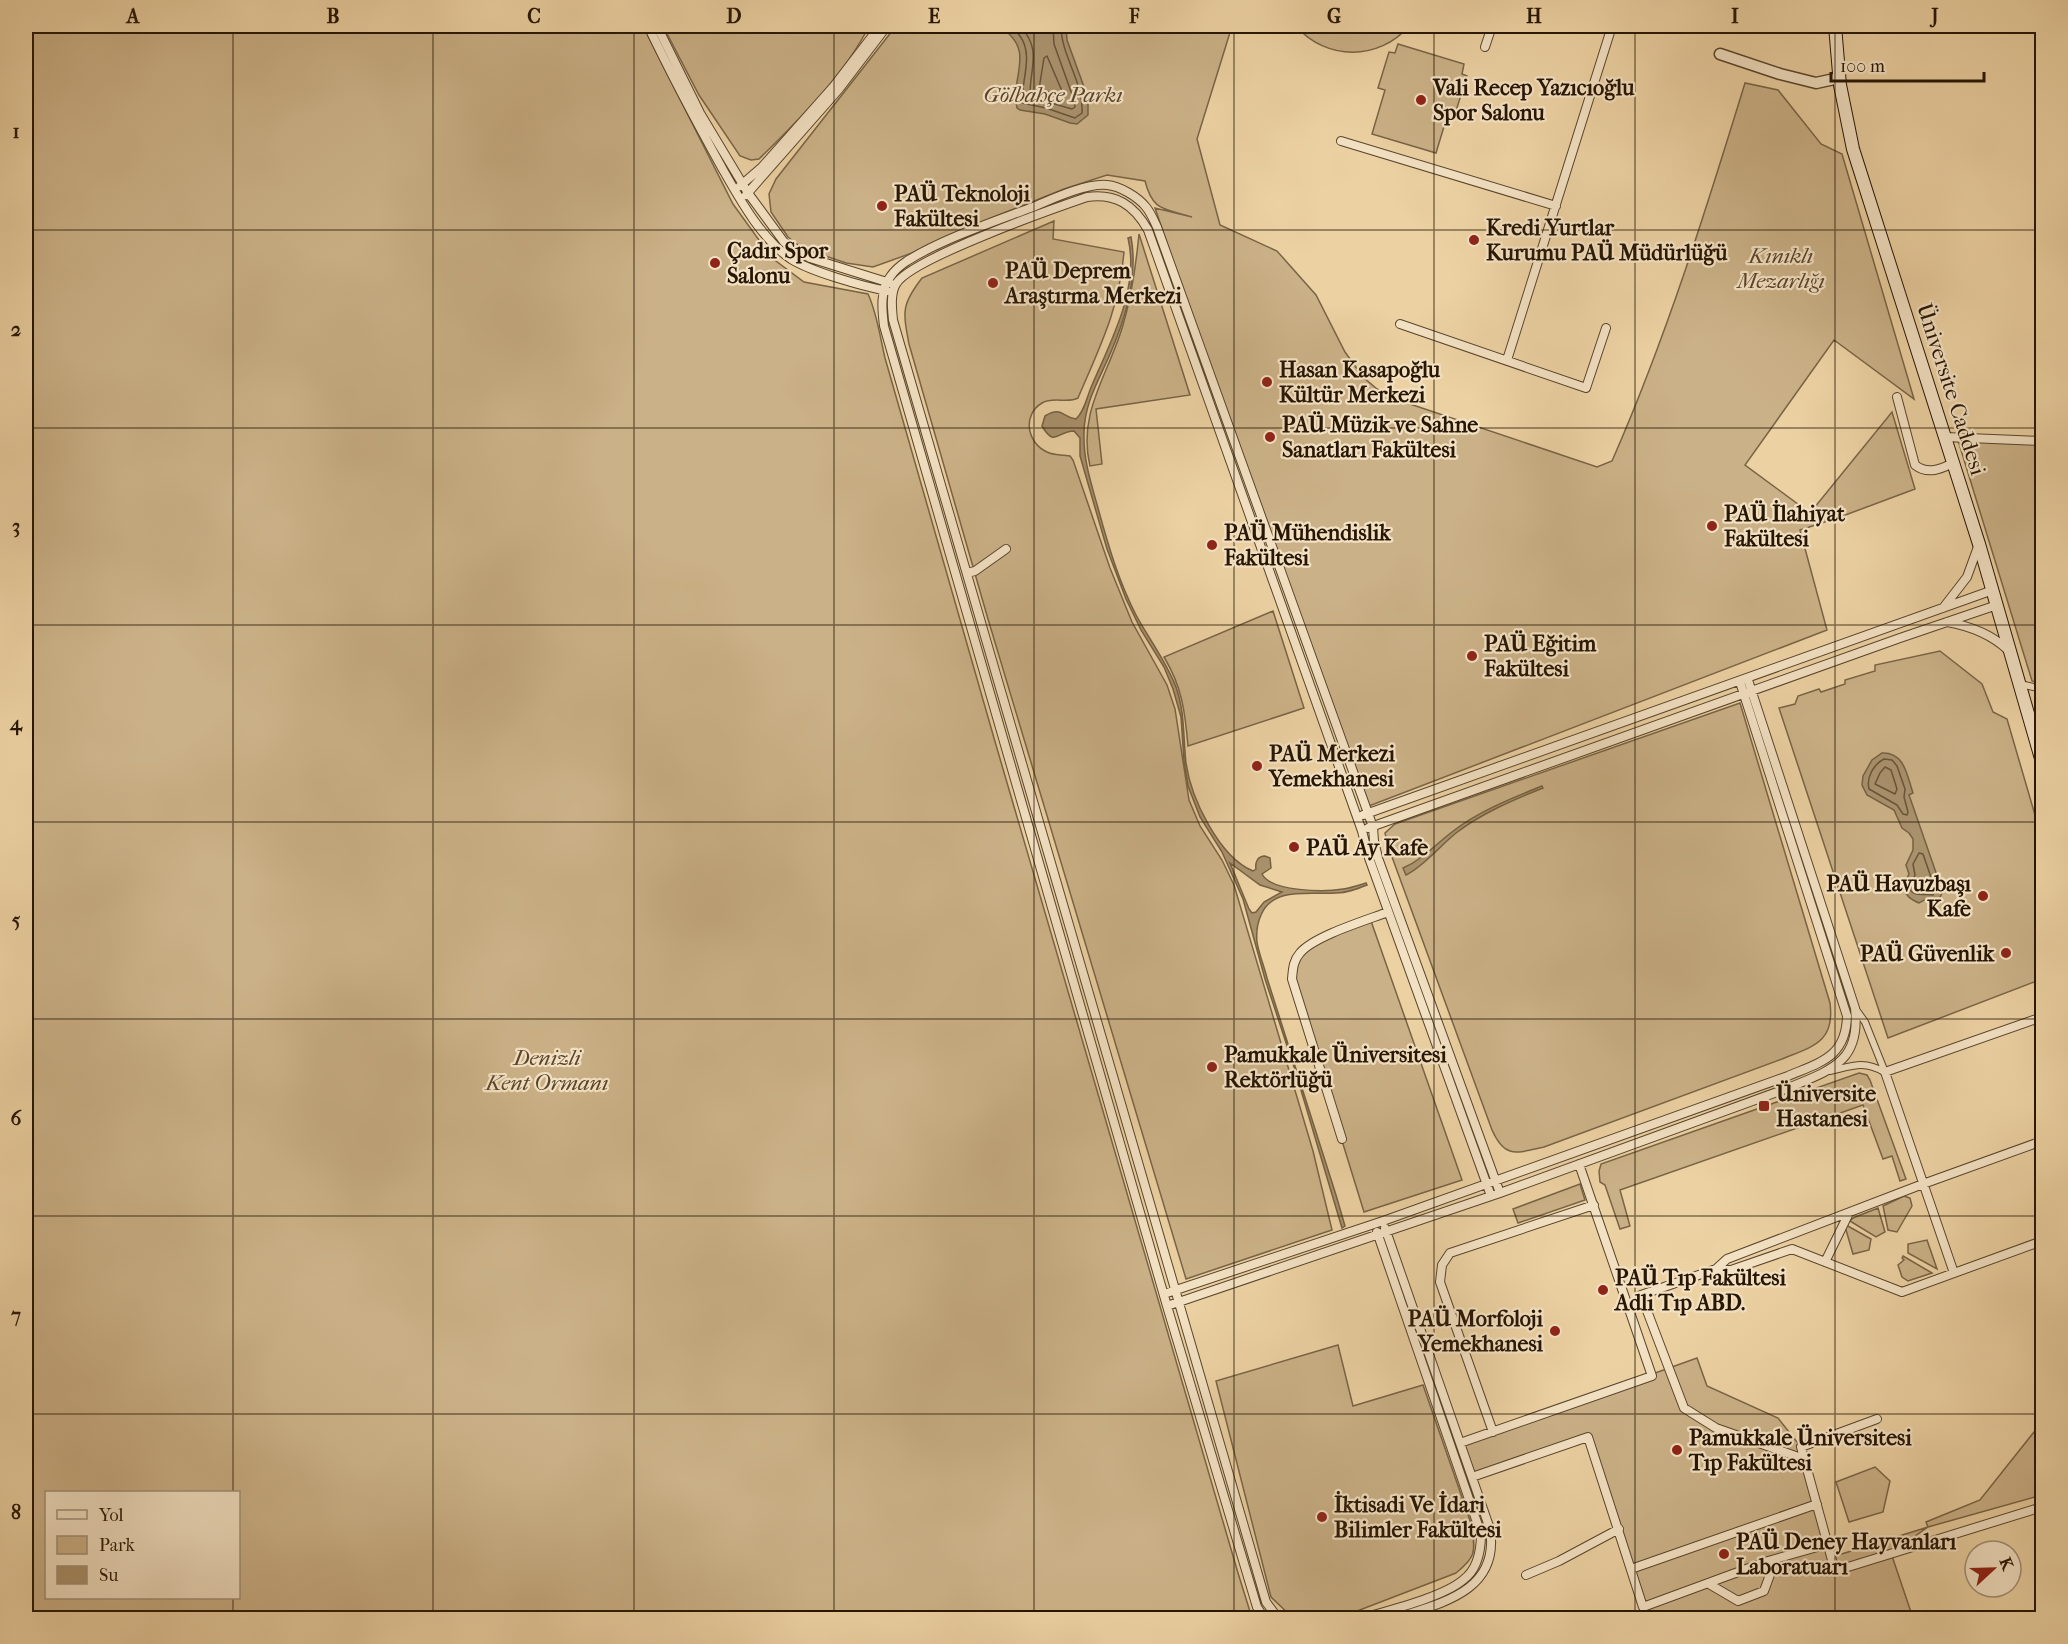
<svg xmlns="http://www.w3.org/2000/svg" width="2068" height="1644" viewBox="0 0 2068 1644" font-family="'IM FELL French Canon',serif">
  <rect width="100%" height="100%" fill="#ecd1a2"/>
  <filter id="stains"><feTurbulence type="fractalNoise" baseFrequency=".00333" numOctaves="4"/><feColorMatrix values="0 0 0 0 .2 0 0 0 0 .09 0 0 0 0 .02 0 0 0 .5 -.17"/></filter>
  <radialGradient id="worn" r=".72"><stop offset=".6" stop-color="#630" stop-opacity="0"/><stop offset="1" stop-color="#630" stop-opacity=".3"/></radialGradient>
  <path fill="#cbb187" stroke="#796446" stroke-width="1.5" fill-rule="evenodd" d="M 26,26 L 643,26 L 733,204 L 772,258 L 804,282 L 868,294 C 877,313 880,337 885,358 L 996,745 L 1238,1573 L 1252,1618 L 26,1618 ZM 46,1492 L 238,1492 L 238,1598 L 46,1598 Z
    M 663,26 L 869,26 C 846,73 797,122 759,159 L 751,160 L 740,156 L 699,95 Z
    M 896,26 L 1232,26 L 1197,139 L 1220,225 L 1277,251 L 1316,295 L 1345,352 L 1363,377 L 1377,389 L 1410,404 L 1597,467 L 1612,461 C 1666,338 1706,210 1745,83 L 1778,90 L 1821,144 L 1842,154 L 1914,399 L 1834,340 L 1745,465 L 1810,513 L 1892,412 L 1915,489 L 1840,517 L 1800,530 L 1827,630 L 1369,806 L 1234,441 L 1155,208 L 1192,217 C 1164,208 1153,212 1145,181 L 1107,175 L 1064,189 L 994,217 L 912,253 L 873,267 L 846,263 L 802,248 L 788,237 L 771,212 L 769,194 L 776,179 Z
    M 1296,26 L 1409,26 C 1379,61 1326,61 1296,26 Z
    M 1398,44 L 1464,64 L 1462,74 L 1467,76 L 1456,111 L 1449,110 L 1436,153 L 1372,134 L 1385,90 L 1378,88 L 1389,52 L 1395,53 Z
    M 1054,221 L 1053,239 L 1124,252 C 1119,310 1100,346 1078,398 C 1067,404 1054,396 1042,403 C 1022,415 1027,443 1047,452 C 1054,456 1062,454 1070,456 L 1073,460 L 1110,568 L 1132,622 L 1167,685 L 1175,709 L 1189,800 L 1200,826 L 1222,860 L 1234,885 L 1313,1151 L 1332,1230 L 1186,1279 L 988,619 L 909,344 C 903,312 901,305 922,278 Z
    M 1139,234 L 1190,395 L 1096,409 L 1102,464 L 1090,466 C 1077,412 1109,374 1123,325 C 1132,295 1136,265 1139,234 Z
    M 1957,437 L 2042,442 L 2042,684 L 2032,681 Z
    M 1273,611 L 1304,708 L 1188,746 C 1185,711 1182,687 1164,657 Z
    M 1940,651 L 1982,684 L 1993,712 L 2007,719 L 2042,839 L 2042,979 L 1888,1038 L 1779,708 L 1795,704 L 1798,696 L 1819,689 L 1821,692 L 1845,684 L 1845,680 L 1875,671 L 1875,665 Z
    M 1740,703 L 1830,1003 C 1835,1042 1814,1046 1782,1059 L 1544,1147 C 1516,1153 1505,1159 1492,1130 L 1388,846 L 1385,833 L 1395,824 Z
    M 1371,921 L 1462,1180 L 1364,1212 L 1292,979 L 1293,964 L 1312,943 Z
    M 1859,1073 L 1867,1075 L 1870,1080 L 1906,1179 L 1900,1181 L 1892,1156 L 1883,1159 L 1863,1105 L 1620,1190 L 1630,1226 L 1620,1229 L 1605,1185 L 1600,1182 L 1599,1171 L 1601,1164 Z
    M 1580,1184 L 1585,1200 L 1518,1223 L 1513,1209 Z
    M 1904,1196 L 1910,1198 L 1912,1206 L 1897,1232 L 1888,1230 L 1883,1206 Z
    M 1878,1208 L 1885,1232 L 1876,1237 L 1850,1221 L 1853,1218 Z
    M 1846,1225 L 1871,1239 L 1869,1250 L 1853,1254 L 1846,1230 Z
    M 1927,1240 L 1937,1269 L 1908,1253 L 1908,1244 Z
    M 1903,1256 L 1932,1273 L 1908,1281 L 1902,1277 L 1898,1265 L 1904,1260 L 1902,1258 Z
    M 1338,1345 L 1353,1406 L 1423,1385 L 1472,1526 C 1475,1552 1477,1556 1456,1573 L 1339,1618 L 1293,1618 L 1271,1597 L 1216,1381 Z
    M 1697,1358 L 1707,1386 L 1778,1418 L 1801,1447 L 1832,1557 L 1928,1527 L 1926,1522 L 1980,1500 L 2034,1432 L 2042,1429 L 2042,1495 L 1928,1527 L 1891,1553 L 1913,1618 L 1647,1618 L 1588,1437 L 1472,1477 L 1460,1443 Z
    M 1875,1467 L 1890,1481 L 1883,1512 L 1849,1522 L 1836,1482 Z"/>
  <path fill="#a9916c" stroke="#756042" stroke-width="1.5" fill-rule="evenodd" d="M 1005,26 L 1066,26 L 1067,40 L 1088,98 L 1088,115 L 1077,124 L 1070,123 L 1045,114 L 1020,110 L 1017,108 C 1010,78 1035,52 1004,30 Z
    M 1131,237 C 1138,274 1126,317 1111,352 C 1100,378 1084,403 1084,433 C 1083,459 1091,483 1098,508 C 1108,545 1119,582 1136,615 C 1149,639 1166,661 1176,687 C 1185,712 1183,737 1186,763 C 1191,798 1219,857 1253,871 L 1256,869 C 1255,863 1257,856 1265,856 L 1270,858 L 1271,868 L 1262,874 C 1271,892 1325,892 1343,889 C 1351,888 1359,885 1366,883 L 1367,885 C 1357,889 1347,893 1336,893 C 1311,895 1273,886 1261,915 C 1257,924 1256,932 1257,942 C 1259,954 1264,966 1267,978 L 1336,1195 L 1345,1226 L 1342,1228 L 1295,1070 L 1265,979 L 1243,899 L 1222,852 L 1200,817 L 1188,786 L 1184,761 L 1181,717 L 1173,689 L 1164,667 L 1141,630 L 1126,599 L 1107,549 L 1080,456 L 1080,438 L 1074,431 C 1057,431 1055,448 1042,426 L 1045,416 C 1062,406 1062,417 1076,419 C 1085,411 1087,396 1092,385 C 1111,341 1140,288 1128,238 ZM 1230,863 L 1260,885 L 1282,892 L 1264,902 L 1256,912 L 1252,913 L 1249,909 Z
    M 1882,753 C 1905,752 1907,776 1913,793 L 1909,795 L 1941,887 L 1942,893 L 1937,904 L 1926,899 L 1919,903 C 1910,899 1906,896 1903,887 L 1909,874 L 1906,865 L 1913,850 L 1913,839 L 1909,833 L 1902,828 L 1894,810 L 1867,795 L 1862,785 L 1863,776 L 1872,760 Z
    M 1542,786 L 1543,788 C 1513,800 1482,813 1456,833 C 1440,846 1423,867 1406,875 L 1403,868 C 1422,860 1436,844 1452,832 C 1479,811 1510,799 1542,786 Z"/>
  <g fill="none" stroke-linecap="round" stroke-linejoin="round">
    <path stroke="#685438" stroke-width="1.5" d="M 1010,26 C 1013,29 1017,32 1020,36 C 1034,55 1021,82 1022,103 L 1046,108 L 1075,118 L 1082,113 C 1084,82 1061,56 1061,26
      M 1020,26 C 1043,50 1029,69 1030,97 L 1072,109 L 1075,107 L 1074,100 L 1054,44 L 1053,26
      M 1047,56 L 1062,91 L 1060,95 L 1039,89 L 1044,58 Z
      M 1884,759 L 1892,760 L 1897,766 L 1905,789 L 1904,797 L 1908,812 L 1907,815 L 1903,814 L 1897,805 L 1869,789 C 1866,777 1874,764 1884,759 Z
      M 1885,767 L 1891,770 L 1897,789 L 1895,794 L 1875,784 L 1880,773 Z
      M 1919,853 L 1923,854 L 1935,889 L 1933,895 C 1924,893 1914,898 1909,888 L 1915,875 L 1913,864 Z"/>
    <defs>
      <path id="pedestrian" d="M 2020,684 L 2042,689
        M 1855,1008 L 1865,1022 L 1885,1072
        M 1830,1071 C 1852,1066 1864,1060 1884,1072"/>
      <path id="minor" d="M 648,26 C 671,74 696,121 722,168 C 739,198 762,240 791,259 C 812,272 862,286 887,291
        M 657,26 L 700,113 L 748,193 L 784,242 L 810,258 L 890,283
        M 1485,47 L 1492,26
        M 1341,141 L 1556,206
        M 740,186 L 762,167 L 834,86 L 880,26
        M 746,195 L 839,89 L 887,26
        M 1400,324 L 1586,388 L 1606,328
        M 1507,360 L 1612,26
        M 1897,397 L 1915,465 C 1928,475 1941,469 1953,463
        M 1945,437 L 2042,441
        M 967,573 L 975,571 L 1006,549
        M 1943,608 L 1967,577 L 1979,544
        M 1947,622 C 1970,626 1991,634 2008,650
        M 1363,815 C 1572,739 1783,667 1993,590
        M 1368,828 L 1900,638 L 1997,605
        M 1342,1139 L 1292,979 C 1293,969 1293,961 1300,953 C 1314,936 1367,920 1388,912
        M 1385,1228 L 1490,1529 C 1500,1591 1442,1603 1396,1618
        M 1825,1262 L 1849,1213
        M 1716,1269 L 1731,1270 L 1792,1249 L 1902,1292 L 2042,1241
        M 1954,1273 L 1885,1072 L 2042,1017
        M 1164,1294 L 1383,1221 L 1788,1076 C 1821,1062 1846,1057 1847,1016 L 1740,682
        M 1167,1306 L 1500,1193 L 1788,1088 C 1831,1070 1861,1062 1855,1008 L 1748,680
        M 1877,1419 L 1801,1447 L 1835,1571 L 2042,1507
        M 1493,1432 L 1440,1282 L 1442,1265 L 1450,1253 L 1594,1205
        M 1460,1443 L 1652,1376 L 1579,1164
        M 1804,1459 L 1716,1428 L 1684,1408 L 1641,1295 L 1716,1269 L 1727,1259 L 1923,1184 L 2042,1141
        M 1472,1477 L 1588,1437 L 1643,1607 L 1768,1561 L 1828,1544
        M 1631,1569 L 1817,1504
        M 1526,1575 L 1559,1561 L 1619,1529
        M 1709,1584 L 1738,1601 L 1764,1591 L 1771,1572 L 1768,1561
        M 1264,1618 L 1257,1607 L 1167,1306 L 884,326 C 882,310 880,290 890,277 C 894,271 901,265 907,261 C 942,239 993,222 1033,207 C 1052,199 1086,183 1107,185 C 1120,186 1138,197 1146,207 C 1151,213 1154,221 1157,227 L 1373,827 L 1374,841 L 1378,858 L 1500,1193
        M 1278,1618 L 1266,1602 L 893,320 C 892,309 890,294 896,284 C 910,259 1055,208 1087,197 C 1116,193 1134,205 1148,230 L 1362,831 L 1369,858 L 1491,1196
        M 1363,1618 C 1390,1610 1443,1597 1463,1580 C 1478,1569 1481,1551 1481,1534 L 1377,1232"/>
      <path id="tertiary" d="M 1720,54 L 1780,74 L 1816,83 L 1839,78"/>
      <path id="secondary" d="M 1835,26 L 1840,85 L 1853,149 L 1979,544 L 2042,762"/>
    </defs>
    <use href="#pedestrian" stroke="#58452c" stroke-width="8"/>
    <use href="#minor" stroke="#58452c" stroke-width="10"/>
    <use href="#tertiary" stroke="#58452c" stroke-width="13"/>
    <use href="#secondary" stroke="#271604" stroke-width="14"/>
    <use href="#pedestrian" stroke="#f3e1c3" stroke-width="6"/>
    <use href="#minor" stroke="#f3e1c3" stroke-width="8"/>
    <use href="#tertiary" stroke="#f3e1c3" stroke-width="10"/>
    <use href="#secondary" stroke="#f3e1c3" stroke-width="12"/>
  </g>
  <path fill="none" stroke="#271604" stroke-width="1.5" stroke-opacity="0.55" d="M 233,26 L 233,1492M 433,26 L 433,1618M 634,26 L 634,1618M 834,26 L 834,1618M 1034,26 L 1034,1618M 1234,26 L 1234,1618M 1434,26 L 1434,1618M 1635,26 L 1635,1618M 1835,26 L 1835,1618M 26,230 L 2042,230M 26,428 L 2042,428M 26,625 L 2042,625M 26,822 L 2042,822M 26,1019 L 2042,1019M 26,1216 L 2042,1216M 26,1414 L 2042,1414M 233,1598 L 233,1618"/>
  <g fill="#8f2418" stroke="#f3e1c3" stroke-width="2">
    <circle cx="1421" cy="100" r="6"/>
    <circle cx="882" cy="206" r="6"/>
    <circle cx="1474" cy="240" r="6"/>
    <circle cx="715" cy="263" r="6"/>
    <circle cx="993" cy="283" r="6"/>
    <circle cx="1267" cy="382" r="6"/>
    <circle cx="1270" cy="437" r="6"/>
    <circle cx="1712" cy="526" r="6"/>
    <circle cx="1212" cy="545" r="6"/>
    <circle cx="1472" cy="656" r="6"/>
    <circle cx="1257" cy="766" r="6"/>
    <circle cx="1294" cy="847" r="6"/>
    <circle cx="1983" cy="896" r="6"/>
    <circle cx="2006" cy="953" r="6"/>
    <circle cx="1212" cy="1067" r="6"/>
    <rect x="1758" y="1100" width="12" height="12" rx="3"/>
    <circle cx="1603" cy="1290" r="6"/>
    <circle cx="1555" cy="1331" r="6"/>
    <circle cx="1677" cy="1450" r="6"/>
    <circle cx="1322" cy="1517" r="6"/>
    <circle cx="1724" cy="1554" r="6"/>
  </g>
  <g text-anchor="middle" stroke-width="4.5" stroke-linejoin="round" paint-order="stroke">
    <g font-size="22" font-weight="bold" fill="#271604" stroke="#f3e1c3" text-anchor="start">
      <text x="1433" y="95">Vali Recep Yazıcıoğlu<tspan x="1433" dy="25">Spor Salonu</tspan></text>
      <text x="894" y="201">PAÜ Teknoloji<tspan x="894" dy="25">Fakültesi</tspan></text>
      <text x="1486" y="235">Kredi Yurtlar<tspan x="1486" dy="25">Kurumu PAÜ Müdürlüğü</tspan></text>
      <text x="727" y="258">Çadır Spor<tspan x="727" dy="25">Salonu</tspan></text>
      <text x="1005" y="278">PAÜ Deprem<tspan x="1005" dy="25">Araştırma Merkezi</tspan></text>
      <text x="1279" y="377">Hasan Kasapoğlu<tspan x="1279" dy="25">Kültür Merkezi</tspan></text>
      <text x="1282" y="432">PAÜ Müzik ve Sahne<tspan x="1282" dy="25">Sanatları Fakültesi</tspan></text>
      <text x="1724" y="521">PAÜ İlahiyat<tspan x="1724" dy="25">Fakültesi</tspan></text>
      <text x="1224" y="540">PAÜ Mühendislik<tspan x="1224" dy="25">Fakültesi</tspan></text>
      <text x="1484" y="651">PAÜ Eğitim<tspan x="1484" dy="25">Fakültesi</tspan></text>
      <text x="1269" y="761">PAÜ Merkezi<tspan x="1269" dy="25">Yemekhanesi</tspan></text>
      <text x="1306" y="855">PAÜ Ay Kafe</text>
      <text x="1971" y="891" text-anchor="end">PAÜ Havuzbaşı<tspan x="1971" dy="25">Kafe</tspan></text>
      <text x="1994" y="961" text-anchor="end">PAÜ Güvenlik</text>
      <text x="1224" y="1062">Pamukkale Üniversitesi<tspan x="1224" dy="25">Rektörlüğü</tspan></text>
      <text x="1776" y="1101">Üniversite<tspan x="1776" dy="25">Hastanesi</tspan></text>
      <text x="1615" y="1285">PAÜ Tıp Fakültesi<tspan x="1615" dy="25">Adli Tıp ABD.</tspan></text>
      <text x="1543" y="1326" text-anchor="end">PAÜ Morfoloji<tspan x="1543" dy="25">Yemekhanesi</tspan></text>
      <text x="1689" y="1445">Pamukkale Üniversitesi<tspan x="1689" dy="25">Tıp Fakültesi</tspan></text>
      <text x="1334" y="1512">İktisadi Ve İdari<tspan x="1334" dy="25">Bilimler Fakültesi</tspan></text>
      <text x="1736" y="1549">PAÜ Deney Hayvanları<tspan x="1736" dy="25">Laboratuarı</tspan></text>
    </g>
    <g font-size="22" font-style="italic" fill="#58442b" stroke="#f3e1c3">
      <text x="1053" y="102">Gölbahçe Parkı</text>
      <text x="1781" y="263">Kınıklı<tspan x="1781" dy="25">Mezarlığı</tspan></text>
      <text x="547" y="1065">Denizli<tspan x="547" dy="25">Kent Ormanı</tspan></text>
    </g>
    <g font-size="22" fill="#271604" stroke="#f3e1c3">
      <text transform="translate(1952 389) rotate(72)" y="8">Üniversite Caddesi</text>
    </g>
  </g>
  <rect width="2068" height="1644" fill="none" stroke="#ecd1a2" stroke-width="66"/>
  <rect x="45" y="1491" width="195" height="108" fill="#f3e1c3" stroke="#a19077" stroke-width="1.5"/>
  <rect x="57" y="1510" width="30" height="9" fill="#f3e1c3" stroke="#a19077" stroke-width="1.5"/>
  <text x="99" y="1521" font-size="18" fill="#271604">Yol</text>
  <rect x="57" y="1536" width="30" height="18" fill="#cbb187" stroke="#a19077" stroke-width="1.5"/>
  <text x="99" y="1551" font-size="18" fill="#271604">Park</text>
  <rect x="57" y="1566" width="30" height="18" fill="#a9916c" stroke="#a19077" stroke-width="1.5"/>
  <text x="99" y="1581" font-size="18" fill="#271604">Su</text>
  <g transform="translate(1993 1569) rotate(68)"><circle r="28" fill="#f3e1c3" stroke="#a19077" stroke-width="1.5"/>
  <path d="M0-4.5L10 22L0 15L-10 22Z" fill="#8f2418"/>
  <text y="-9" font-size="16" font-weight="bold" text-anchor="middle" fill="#271604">K</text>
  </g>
  <path d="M1831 72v9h153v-9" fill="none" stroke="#271604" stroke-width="3"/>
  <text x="1840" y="72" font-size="18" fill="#271604" stroke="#f3e1c3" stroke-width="4.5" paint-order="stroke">100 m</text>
  <rect x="33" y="33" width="2002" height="1578" fill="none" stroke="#271604" stroke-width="2"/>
  <g font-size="20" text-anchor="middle" font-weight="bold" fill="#271604">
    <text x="133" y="23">A</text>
    <text x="333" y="23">B</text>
    <text x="534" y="23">C</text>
    <text x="734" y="23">D</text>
    <text x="934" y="23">E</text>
    <text x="1134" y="23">F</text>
    <text x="1334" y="23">G</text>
    <text x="1534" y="23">H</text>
    <text x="1735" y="23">I</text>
    <text x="1935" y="23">J</text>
    <text x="16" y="138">1</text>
    <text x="16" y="336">2</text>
    <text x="16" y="533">3</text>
    <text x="16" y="730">4</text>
    <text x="16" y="927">5</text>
    <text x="16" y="1125">6</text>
    <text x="16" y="1322">7</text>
    <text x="16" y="1519">8</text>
  </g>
  <rect width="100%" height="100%" filter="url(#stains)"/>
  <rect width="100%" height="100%" fill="url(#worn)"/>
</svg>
